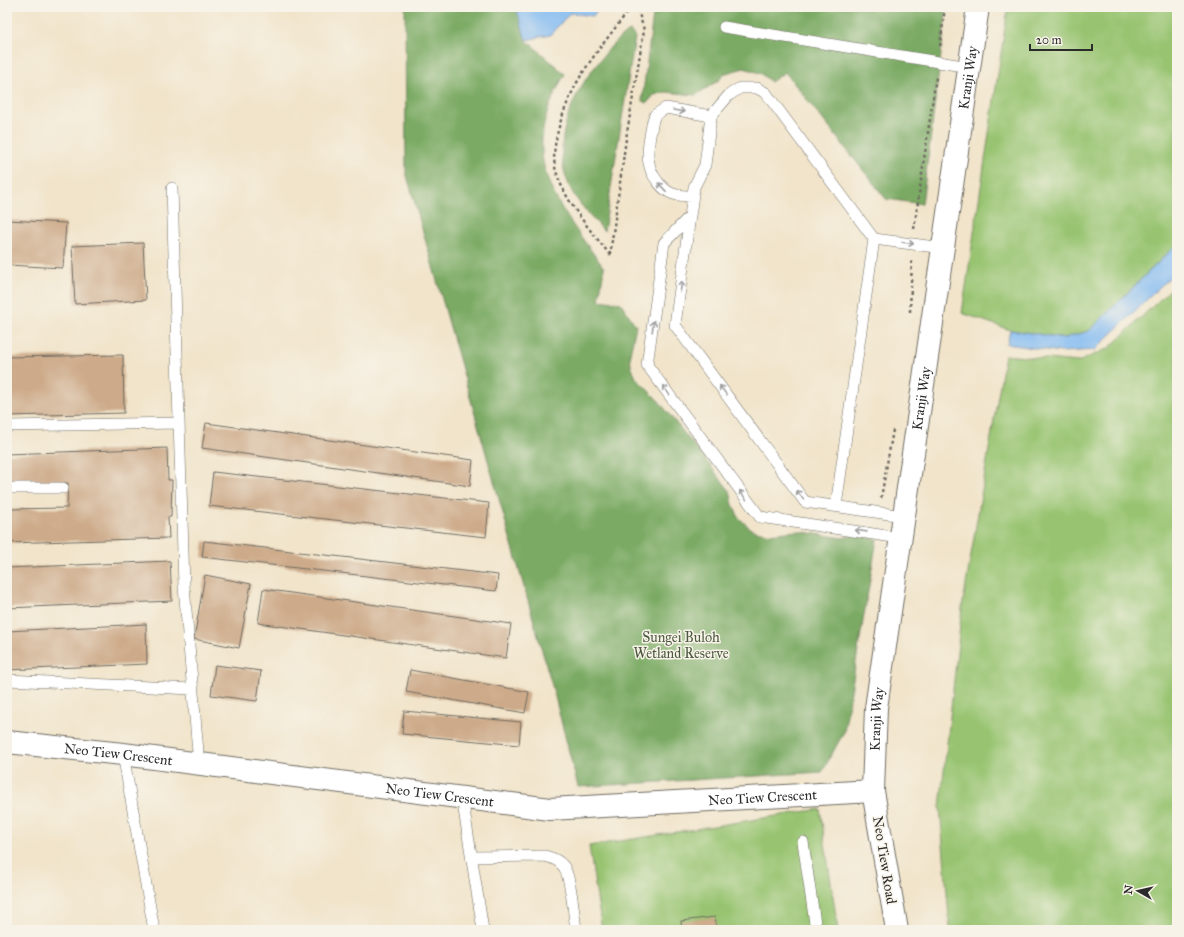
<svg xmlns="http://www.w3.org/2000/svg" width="1184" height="937" viewBox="0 0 1184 937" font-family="'IM FELL Great Primer',serif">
  <rect width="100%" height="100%" fill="#f7f3e8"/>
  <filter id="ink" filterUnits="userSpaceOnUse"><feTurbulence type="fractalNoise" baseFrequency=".025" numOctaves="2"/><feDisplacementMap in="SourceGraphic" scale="8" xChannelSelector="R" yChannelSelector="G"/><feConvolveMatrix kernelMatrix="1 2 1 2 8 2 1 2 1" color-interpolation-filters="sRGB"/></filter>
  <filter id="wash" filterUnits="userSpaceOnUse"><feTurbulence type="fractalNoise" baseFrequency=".012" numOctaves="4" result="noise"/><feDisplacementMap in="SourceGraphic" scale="16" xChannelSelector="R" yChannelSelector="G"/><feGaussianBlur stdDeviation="0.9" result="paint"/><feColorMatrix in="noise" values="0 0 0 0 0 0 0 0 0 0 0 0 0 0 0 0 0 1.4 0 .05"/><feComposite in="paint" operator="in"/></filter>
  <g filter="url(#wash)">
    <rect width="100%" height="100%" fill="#f1e4ca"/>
    <path fill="#98c471" stroke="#62784e" d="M 1008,7 L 1177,7 L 1177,244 L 1089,331 L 1065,338 L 1010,330 L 962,313 Z
      M 1177,283 L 1177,930 L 950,930 L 940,807 L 962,608 L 1005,355 L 1078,362 L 1109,348 Z
      M 820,809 L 838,930 L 602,930 L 589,846 Z"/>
    <path fill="#7aaa63" stroke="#526a47" d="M 405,7 L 516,7 L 526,40 L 565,74 C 515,159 554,199 604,268 L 599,300 L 621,303 L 636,326 L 630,353 L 631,366 L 636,378 L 658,400 L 730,491 L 733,505 L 739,518 L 752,530 L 769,534 L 797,531 L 843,538 L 853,535 L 877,539 L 844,732 L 822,772 L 578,787 L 553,689 L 406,172 Z
      M 654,7 L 947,7 L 922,204 L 886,199 L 785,72 L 771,82 L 760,73 L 744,68 L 726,73 L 719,80 L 696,95 L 666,92 L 654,95 L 647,103 L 642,101 Z
      M 630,31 L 635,37 L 604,231 C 595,220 584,210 576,198 C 548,156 566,104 594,68 C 605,55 615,38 630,31 Z"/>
    <path fill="#81baf2" stroke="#56728e" d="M 516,7 L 600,7 L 593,16 L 570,13 L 550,35 L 526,40 Z
      M 1177,244 L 1177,270 L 1095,350 L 1061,352 L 1007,344 L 1010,330 L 1065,338 L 1089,331 Z"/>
    <g id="blocks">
      <path fill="#cdab8a" d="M 7,220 L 66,223 L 63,268 L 7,265 Z
        M 143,243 L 146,300 L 75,304 L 72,246 Z
        M 123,355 L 124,413 L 7,416 L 7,357 Z
        M 206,423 L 473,460 L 470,486 L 202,448 Z
        M 167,448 L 168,480 L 172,480 L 171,517 L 168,517 L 169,538 L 7,543 L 7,509 L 67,508 L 68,483 L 7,485 L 7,454 Z
        M 213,472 L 489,503 L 486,537 L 209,506 Z
        M 204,541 L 498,575 L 496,591 L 202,557 Z
        M 170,561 L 172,601 L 7,608 L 7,568 Z
        M 205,575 L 251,584 L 239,648 L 194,639 Z
        M 263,589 L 511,624 L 506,658 L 258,623 Z
        M 146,624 L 147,664 L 7,670 L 7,631 Z
        M 215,665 L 261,671 L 257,701 L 211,695 Z
        M 410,670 L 529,692 L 525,713 L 406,692 Z
        M 404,711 L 521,722 L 519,745 L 402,734 Z
        M 715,917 L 717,930 L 682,930 L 681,921 Z"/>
    </g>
  </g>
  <g filter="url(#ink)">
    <use href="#blocks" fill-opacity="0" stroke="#706c63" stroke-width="1"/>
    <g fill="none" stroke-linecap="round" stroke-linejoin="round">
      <defs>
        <path id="service" d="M 724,27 L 969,67
          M 172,188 L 184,586 L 199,764
          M 692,196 C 676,196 668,195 658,182 C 642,163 649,142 653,120 L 655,115 L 666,108 L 711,116
          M 690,216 L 664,243 L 647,365 L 760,517 L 900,538
          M 874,239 L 943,248
          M 7,426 L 179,423
          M 7,488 L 63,488
          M 836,506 L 874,239 L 766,93 L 757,88 L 740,88 L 729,95 L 711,116 L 705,165 L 694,187 L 675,325 L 805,502 L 903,516
          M 7,680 L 192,689
          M 123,754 L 154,930
          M 462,797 L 483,930
          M 803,842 L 816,930
          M 471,857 L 545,856 C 552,858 559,860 564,867 C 571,878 574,916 576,930"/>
        <g id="minor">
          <path id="s1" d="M 7,742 L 123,754 L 550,809 L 873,791"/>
        </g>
        <g id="primary">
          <path id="s2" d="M 897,930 L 873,791 L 876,708 L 978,7"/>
        </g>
      </defs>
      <use href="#service" stroke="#706c63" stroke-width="12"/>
      <use href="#minor" stroke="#706c63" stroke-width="24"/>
      <use href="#primary" stroke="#706c63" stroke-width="24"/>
      <path stroke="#706c63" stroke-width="2.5" stroke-dasharray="3 3" stroke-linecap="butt" d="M 940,46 L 945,7
        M 914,229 L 936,77
        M 610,255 C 590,229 566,204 556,171 C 548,145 568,96 582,74 C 597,50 615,29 631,7
        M 610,255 L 626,139 L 644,30 L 637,7
        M 910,312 L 912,259
        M 881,498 L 893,430"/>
      <use href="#service" stroke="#fff" stroke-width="11"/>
      <use href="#minor" stroke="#fff" stroke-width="22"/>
      <use href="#primary" stroke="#fff" stroke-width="22"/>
    </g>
    <defs><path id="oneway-shaft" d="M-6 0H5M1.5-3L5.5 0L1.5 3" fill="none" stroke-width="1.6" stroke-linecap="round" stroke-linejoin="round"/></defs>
    <g stroke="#a0a0a0">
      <use href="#oneway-shaft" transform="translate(679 111) rotate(10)"/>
      <use href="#oneway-shaft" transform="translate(662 187) rotate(-133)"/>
      <use href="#oneway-shaft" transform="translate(908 243) rotate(8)"/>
      <use href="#oneway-shaft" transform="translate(681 287) rotate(-82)"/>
      <use href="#oneway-shaft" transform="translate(653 326) rotate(-82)"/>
      <use href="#oneway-shaft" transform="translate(666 390) rotate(-126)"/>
      <use href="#oneway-shaft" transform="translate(723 390) rotate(-126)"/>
      <use href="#oneway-shaft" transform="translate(743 495) rotate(-126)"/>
      <use href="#oneway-shaft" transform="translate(800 495) rotate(-126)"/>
      <use href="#oneway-shaft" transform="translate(861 531) rotate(-172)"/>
    </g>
  </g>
  <g text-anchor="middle" stroke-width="3" stroke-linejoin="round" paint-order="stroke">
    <g font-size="14" fill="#2b2b2b" stroke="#f7f3e8">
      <text dy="5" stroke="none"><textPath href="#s2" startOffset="861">Kranji Way</textPath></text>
      <text dy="5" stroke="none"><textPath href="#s2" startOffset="537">Kranji Way</textPath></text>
      <text dy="5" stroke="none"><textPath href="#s2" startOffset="213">Kranji Way</textPath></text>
      <text dy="5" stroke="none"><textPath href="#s1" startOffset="112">Neo Tiew Crescent</textPath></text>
      <text dy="5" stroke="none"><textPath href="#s1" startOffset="436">Neo Tiew Crescent</textPath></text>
      <text dy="5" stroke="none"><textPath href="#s1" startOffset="760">Neo Tiew Crescent</textPath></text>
      <text transform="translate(885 860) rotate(81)" y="5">Neo Tiew Road</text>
    </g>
    <g font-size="14" fill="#4c5940" stroke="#f7f3e8">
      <text x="681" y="642">Sungei Buloh<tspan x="681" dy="16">Wetland Reserve</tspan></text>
    </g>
  </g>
  <rect width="1184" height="937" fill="none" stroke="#f7f3e8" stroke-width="24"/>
  <g transform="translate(1138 891) rotate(278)" stroke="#f7f3e8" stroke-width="3" paint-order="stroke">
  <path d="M0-3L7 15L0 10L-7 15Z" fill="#2b2b2b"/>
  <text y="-6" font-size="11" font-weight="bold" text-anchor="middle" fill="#2b2b2b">N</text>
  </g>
  <path d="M1030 44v6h62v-6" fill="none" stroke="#2b2b2b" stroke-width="2"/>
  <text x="1036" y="44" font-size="12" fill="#2b2b2b" stroke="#f7f3e8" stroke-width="3" paint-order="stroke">20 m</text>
</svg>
